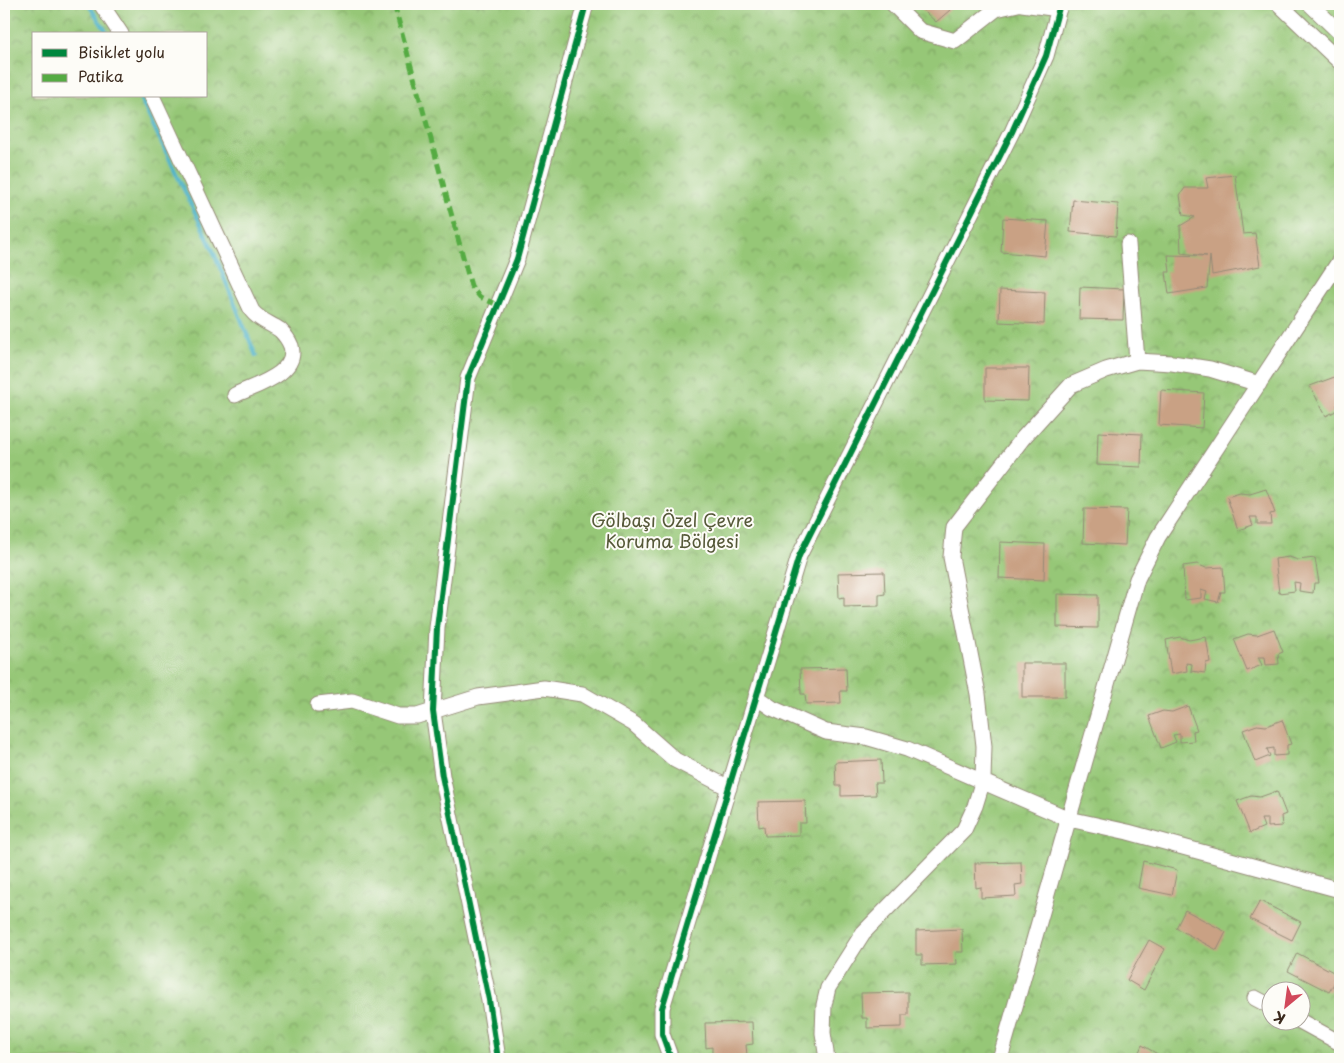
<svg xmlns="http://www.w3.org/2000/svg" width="1344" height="1063" viewBox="0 0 1344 1063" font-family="'Playpen Sans',sans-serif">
  <defs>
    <pattern id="park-crowns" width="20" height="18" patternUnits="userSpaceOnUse" patternTransform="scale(1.25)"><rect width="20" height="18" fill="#96c777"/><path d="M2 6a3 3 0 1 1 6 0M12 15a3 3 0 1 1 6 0" fill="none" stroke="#7ca261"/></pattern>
  </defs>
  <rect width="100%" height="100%" fill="#fdfcf7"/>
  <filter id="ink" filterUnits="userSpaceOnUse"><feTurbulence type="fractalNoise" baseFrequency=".02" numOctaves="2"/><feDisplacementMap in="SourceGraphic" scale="10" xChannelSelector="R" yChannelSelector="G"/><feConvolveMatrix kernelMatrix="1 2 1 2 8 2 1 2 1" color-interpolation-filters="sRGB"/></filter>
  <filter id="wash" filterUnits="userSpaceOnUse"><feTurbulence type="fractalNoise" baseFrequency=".0096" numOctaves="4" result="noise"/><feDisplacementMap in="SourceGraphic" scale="20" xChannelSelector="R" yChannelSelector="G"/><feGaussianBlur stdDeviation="1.12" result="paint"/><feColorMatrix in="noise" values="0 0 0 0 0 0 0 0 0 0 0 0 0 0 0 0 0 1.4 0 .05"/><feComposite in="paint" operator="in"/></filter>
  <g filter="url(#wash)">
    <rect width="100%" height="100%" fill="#eee9cd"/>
    <path fill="url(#park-crowns)" stroke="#68784a" fill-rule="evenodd" d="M 4,4 L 1340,4 L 1340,1059 L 4,1059 ZM 34,34 L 206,34 L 206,96 L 34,96 ZM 1272,990 L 1302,990 L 1302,1020 L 1272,1020 Z"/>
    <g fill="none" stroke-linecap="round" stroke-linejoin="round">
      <path stroke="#48b0c7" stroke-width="4" d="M 88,4 L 108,34
        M 139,96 L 212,248 L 256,356"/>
    </g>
    <g id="blocks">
      <path fill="#c9a184" d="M 916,4 L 948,4 L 950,10 L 936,22 Z
        M 1235,175 L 1243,234 L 1255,233 L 1260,266 L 1212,275 L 1210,256 L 1207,288 L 1169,294 L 1166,272 L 1170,272 L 1168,255 L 1207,256 L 1181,253 L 1180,226 L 1195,217 L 1183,215 L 1180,195 L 1185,188 L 1208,188 L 1206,178 Z
        M 1073,200 L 1118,204 L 1116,236 L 1070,232 Z
        M 1003,218 L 1048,221 L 1045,256 L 1001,252 Z
        M 1080,287 L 1124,289 L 1123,320 L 1079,319 Z
        M 1000,290 L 1045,292 L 1044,324 L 999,322 Z
        M 985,368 L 1029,368 L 1028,401 L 985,400 Z
        M 1340,375 L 1340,404 L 1337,405 L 1338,410 L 1326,416 L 1310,386 Z
        M 1161,390 L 1204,393 L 1202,428 L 1159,425 Z
        M 1098,432 L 1142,434 L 1141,467 L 1097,465 Z
        M 1266,489 L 1275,513 L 1270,514 L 1271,524 L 1257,524 L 1257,517 L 1250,517 L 1253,525 L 1238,530 L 1227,497 L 1240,493 L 1250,494 Z
        M 1084,509 L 1127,510 L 1125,545 L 1083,543 Z
        M 1000,542 L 1045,544 L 1044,580 L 999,578 Z
        M 1289,557 L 1298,560 L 1315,558 L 1319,583 L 1314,583 L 1313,593 L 1299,591 L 1300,583 L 1294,582 L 1295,591 L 1279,593 L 1275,559 Z
        M 1197,564 L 1206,568 L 1223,567 L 1225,592 L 1221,592 L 1218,602 L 1205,599 L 1207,592 L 1201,590 L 1201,598 L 1185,600 L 1183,566 Z
        M 884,572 L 885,594 L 879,595 L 879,606 L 844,607 L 844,597 L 839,598 L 838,573 Z
        M 1057,594 L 1098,595 L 1098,628 L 1057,627 Z
        M 1274,629 L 1283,652 L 1278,654 L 1279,664 L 1266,665 L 1265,657 L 1258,657 L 1262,665 L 1247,671 L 1234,639 L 1248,634 L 1257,635 Z
        M 1180,637 L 1189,640 L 1206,637 L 1210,662 L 1206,663 L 1205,673 L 1191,671 L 1192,664 L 1186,663 L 1187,671 L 1171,674 L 1166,640 Z
        M 1022,663 L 1065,663 L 1065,697 L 1022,697 Z
        M 846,668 L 847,691 L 840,691 L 841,703 L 806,704 L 805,694 L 801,694 L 800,669 Z
        M 1188,706 L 1197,730 L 1193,731 L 1194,741 L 1180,742 L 1180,734 L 1173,735 L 1176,742 L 1161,748 L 1149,716 L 1163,711 L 1172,712 Z
        M 1282,720 L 1291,744 L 1287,745 L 1287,755 L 1274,756 L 1274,748 L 1267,749 L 1270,756 L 1255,762 L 1243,730 L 1257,725 L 1266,726 Z
        M 881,760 L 882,783 L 875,783 L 876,795 L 841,796 L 841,786 L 836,786 L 835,762 Z
        M 1277,791 L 1286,814 L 1281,816 L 1282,826 L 1268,827 L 1268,819 L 1261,819 L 1264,827 L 1250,833 L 1237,801 L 1251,796 L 1260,797 Z
        M 805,801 L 806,823 L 799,823 L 799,835 L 765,836 L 764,826 L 759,827 L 758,802 Z
        M 1143,861 L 1177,870 L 1172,895 L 1138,888 Z
        M 1021,862 L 1022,884 L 1015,885 L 1016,896 L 981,898 L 981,887 L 976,888 L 975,863 Z
        M 1260,901 L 1301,922 L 1292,940 L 1250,919 Z
        M 1185,910 L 1226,932 L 1217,950 L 1176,928 Z
        M 962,929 L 963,952 L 956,952 L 957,964 L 922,965 L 922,955 L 916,955 L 916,931 Z
        M 1149,940 L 1165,949 L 1144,990 L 1127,980 Z
        M 1297,953 L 1339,975 L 1329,992 L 1288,971 Z
        M 908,992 L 908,1015 L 902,1015 L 902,1027 L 867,1028 L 867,1018 L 862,1018 L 861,993 Z
        M 752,1022 L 753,1044 L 746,1045 L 747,1056 L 712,1058 L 712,1047 L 706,1048 L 705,1023 Z
        M 1142,1045 L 1166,1059 L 1136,1059 Z"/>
    </g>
  </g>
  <g filter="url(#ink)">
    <use href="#blocks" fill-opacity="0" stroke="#948a76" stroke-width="1"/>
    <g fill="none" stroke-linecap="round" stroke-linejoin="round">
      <defs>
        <path id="minor" d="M 101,4 L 121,34
          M 893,4 L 920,31 L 955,41 L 996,9 L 1018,4
          M 1022,4 L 1059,9
          M 1279,4 L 1340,62
          M 1310,4 L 1340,33
          M 152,96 L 252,311 C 260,321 270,323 280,330 C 284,334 289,341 291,346 C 299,374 253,386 235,395
          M 1128,244 L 1137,361
          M 756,697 L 772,708 L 826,732 L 866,737 L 907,749 L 1069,819 L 1128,832 L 1340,890
          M 318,705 L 352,701 L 398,716 L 417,716 L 478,697 L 544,688 L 582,694 L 634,724 L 675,760 L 729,788
          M 1255,998 L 1272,1007
          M 1298,1020 L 1340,1043
          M 498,1059 L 489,1000 L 442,776 L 433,711 L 437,628 L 468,378 L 517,259 L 586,4
          M 671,1059 L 662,1034 L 662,1008 L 799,556 L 1012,132 L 1046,56 L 1060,4
          M 827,1059 L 823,1033 L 824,1005 L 828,988 L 863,933 L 964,830 L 975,806 L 983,780 L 984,746 L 978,694 L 951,557 L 954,527 L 1023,438 L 1071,385 L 1106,370 L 1137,361 L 1172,363 L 1210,369 L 1259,384
          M 1000,1059 L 1137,579 L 1158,537 L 1340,260"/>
      </defs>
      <use href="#minor" stroke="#948a76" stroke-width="17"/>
      <use href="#minor" stroke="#fff" stroke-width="15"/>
      <path stroke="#55ab43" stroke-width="5" stroke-dasharray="10 5" stroke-linecap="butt" d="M 394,4 L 471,286 L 480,297 L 497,305"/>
      <defs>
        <path id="cycleway" d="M 498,1059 L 489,1000 L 442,776 L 433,711 L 437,628 L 468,378 L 517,259 L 586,4
          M 671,1059 L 662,1034 L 662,1008 L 799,556 L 1012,132 L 1046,56 L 1060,4"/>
      </defs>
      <use href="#cycleway" stroke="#fdfcf7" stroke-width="9"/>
      <use href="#cycleway" stroke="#00873e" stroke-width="6"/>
    </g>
  </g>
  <g text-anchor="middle" stroke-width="4" stroke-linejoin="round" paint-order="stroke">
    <g font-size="18" fill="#565939" stroke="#fdfcf7">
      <text x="672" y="527">Gölbaşı Özel Çevre<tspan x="672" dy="21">Koruma Bölgesi</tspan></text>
    </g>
  </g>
  <rect width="1344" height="1063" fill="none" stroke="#fdfcf7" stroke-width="20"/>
  <rect x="32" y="32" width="175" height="65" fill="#fdfcf7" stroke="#afa8a0"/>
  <rect x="42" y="49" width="25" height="8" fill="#00873e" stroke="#afa8a0"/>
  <text x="78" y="58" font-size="15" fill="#3b2a1e">Bisiklet yolu</text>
  <rect x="42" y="74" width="25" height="8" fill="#55ab43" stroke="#afa8a0"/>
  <text x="78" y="82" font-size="15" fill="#3b2a1e">Patika</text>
  <g transform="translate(1286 1006) rotate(209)"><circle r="24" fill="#fdfcf7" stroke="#afa8a0"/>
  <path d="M0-4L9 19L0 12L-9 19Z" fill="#d1495b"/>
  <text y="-8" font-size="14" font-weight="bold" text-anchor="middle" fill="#3b2a1e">K</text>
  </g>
</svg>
